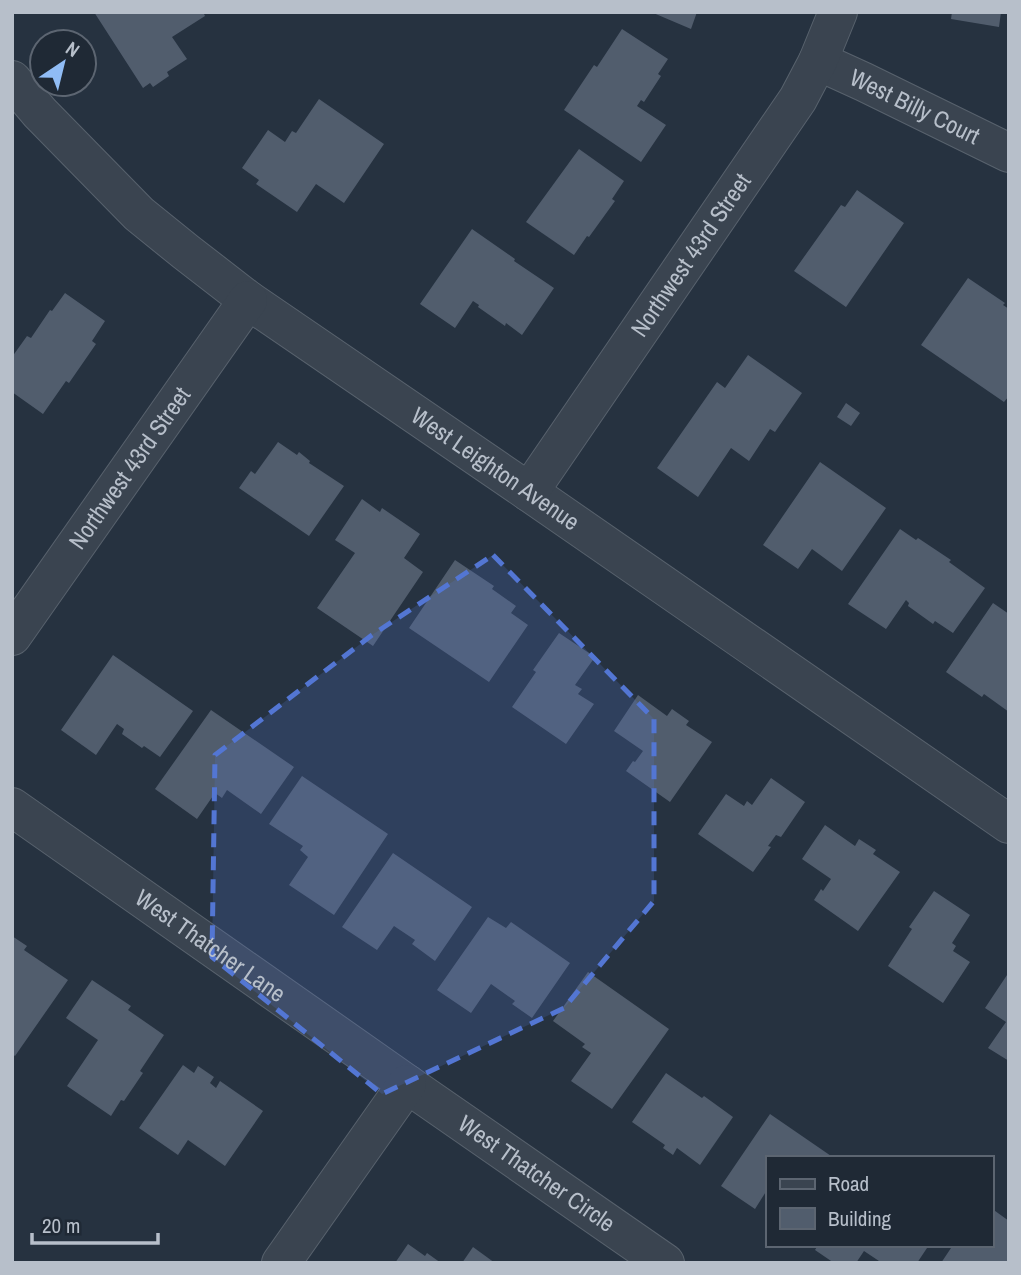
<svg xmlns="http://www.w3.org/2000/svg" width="1021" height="1275" viewBox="0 0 1021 1275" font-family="'Archivo Narrow',sans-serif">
  <rect width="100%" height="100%" fill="#263240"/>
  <path fill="#515d6d" d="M 94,12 L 203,12 L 205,16 L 172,37 L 187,59 L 167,72 L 169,76 L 153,87 L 150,83 L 143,88 Z
    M 651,12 L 697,12 L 691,29 Z
    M 952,12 L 1001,12 L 999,27 L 951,19 Z
    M 622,29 L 668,59 L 658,74 L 661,76 L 644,102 L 641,100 L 637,106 L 666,125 L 641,162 L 564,110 L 594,65 L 597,67 Z
    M 319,99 L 384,144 L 344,203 L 316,184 L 297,212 L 256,184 L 259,180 L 242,168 L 268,130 L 285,142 L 292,131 L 296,133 Z
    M 579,149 L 624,181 L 612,199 L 615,201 L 589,237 L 587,236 L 574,255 L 526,222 Z
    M 857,190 L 904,223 L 846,307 L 794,271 L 841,205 L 845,207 Z
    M 472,229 L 515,259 L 514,261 L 554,288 L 522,335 L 506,323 L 505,326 L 478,307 L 479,305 L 473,301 L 455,328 L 420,304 Z
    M 968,278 L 1005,303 L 1003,305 L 1009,309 L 1009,396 L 1004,402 L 921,345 Z
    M 65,293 L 105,321 L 92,341 L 96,344 L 69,383 L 66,381 L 43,414 L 12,392 L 12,357 L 27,336 L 31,338 L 50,310 L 52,311 Z
    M 748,355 L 802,393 L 775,432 L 770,429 L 749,461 L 731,448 L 698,497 L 657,468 L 717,382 L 725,388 Z
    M 846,403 L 860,413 L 851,426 L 837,417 Z
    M 278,442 L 297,455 L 299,452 L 310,461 L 309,463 L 344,486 L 309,536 L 239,488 L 251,471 L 255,474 Z
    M 820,462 L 886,508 L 842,571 L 812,549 L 798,569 L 763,545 Z
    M 362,499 L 380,512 L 382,508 L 420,534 L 404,558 L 423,572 L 373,646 L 317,608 L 355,553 L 335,540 Z
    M 900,529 L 916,540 L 918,538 L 951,560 L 949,562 L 985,588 L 953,633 L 935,621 L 933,624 L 908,606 L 909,603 L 906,600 L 886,629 L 848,604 Z
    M 455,560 L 494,586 L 492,589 L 516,606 L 511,613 L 528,625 L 489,682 L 409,628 Z
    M 993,603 L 1009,614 L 1009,712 L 984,694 L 982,697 L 946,672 Z
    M 559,633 L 595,657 L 575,685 L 582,689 L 578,694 L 594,704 L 566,744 L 512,707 L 536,672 L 533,670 Z
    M 113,655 L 193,711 L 160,757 L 144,746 L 142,748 L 122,734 L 124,729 L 117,724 L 96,755 L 61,730 Z
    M 638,695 L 667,716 L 672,709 L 689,721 L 686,725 L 712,742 L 670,802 L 626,771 L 633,761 L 635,762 L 643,751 L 614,731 Z
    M 211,710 L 294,767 L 261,814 L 227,790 L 222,798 L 215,793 L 197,819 L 155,789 Z
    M 302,776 L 388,834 L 334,915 L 289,885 L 308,857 L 300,850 L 303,846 L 269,824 Z
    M 771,778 L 805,802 L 781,837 L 776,835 L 768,846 L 771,847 L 753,872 L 698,834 L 726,794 L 744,806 L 747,801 L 752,805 Z
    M 825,825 L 855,846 L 859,839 L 876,850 L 873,854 L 900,872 L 858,931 L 814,900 L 821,889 L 823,891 L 831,879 L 802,859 Z
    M 393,853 L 472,907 L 435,961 L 412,944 L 415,940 L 394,926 L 377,950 L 342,927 Z
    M 934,891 L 970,915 L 952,943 L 956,946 L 953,951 L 970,962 L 943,1003 L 888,966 L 912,929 L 909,927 Z
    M 488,917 L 506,928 L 511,922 L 570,963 L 532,1018 L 512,1004 L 515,1001 L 491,984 L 471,1013 L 437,990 Z
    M 12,936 L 27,946 L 24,950 L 68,980 L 15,1056 L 12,1054 Z
    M 588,972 L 669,1029 L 612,1109 L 571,1081 L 591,1053 L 582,1047 L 585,1044 L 553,1021 Z
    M 1009,972 L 1009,1061 L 988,1048 L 1006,1022 L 985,1008 Z
    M 92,980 L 131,1006 L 128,1010 L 164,1035 L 140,1071 L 143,1073 L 124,1101 L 121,1100 L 111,1116 L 67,1086 L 98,1040 L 66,1018 Z
    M 183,1065 L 194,1073 L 198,1066 L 214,1077 L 210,1083 L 216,1088 L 220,1081 L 263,1111 L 225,1166 L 188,1140 L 178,1155 L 139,1128 Z
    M 666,1073 L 702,1098 L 704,1096 L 733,1117 L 700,1165 L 677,1148 L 673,1155 L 663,1148 L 665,1145 L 632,1122 Z
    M 770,1114 L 834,1158 L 767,1158 L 767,1190 L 755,1209 L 721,1186 Z
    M 991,1208 L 1009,1221 L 1009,1263 L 941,1263 L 953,1245 L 991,1245 Z
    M 408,1244 L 425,1256 L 427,1253 L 441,1263 L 395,1263 Z
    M 818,1245 L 929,1245 L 917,1263 L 882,1263 L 864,1251 L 856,1263 L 834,1263 L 815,1250 Z
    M 473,1247 L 495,1263 L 462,1263 Z"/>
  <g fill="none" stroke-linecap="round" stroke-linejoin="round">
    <defs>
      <g id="street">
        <path id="s1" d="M 818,61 L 864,82 L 1009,153"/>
        <path id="s2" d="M 12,80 L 40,113 L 139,214 L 186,252 L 248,300 L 529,492 L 1009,824"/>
        <path id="s3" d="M 529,492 L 798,99 L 818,61 L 838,12"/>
        <path id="s4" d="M 12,636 L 248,300"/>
        <path id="s5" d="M 12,807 L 407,1084 L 665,1263"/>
        <path d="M 281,1263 L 407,1084"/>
      </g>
    </defs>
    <use href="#street" stroke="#58626d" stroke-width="40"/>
    <use href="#street" stroke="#3a4450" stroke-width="38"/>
  </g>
  <path fill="#5376d3" fill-opacity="0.2" stroke="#5376d3" stroke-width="5" stroke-dasharray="14 9" stroke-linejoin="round" d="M 493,555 L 654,719 L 654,901 L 564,1008 L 382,1094 L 212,957 L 215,755 L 372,635 Z"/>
  <g text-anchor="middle" stroke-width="6" stroke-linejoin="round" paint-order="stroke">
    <g font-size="24" fill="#b7bfca" stroke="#1f2935">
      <text dy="8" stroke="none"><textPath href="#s1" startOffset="107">West Billy Court</textPath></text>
      <text dy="8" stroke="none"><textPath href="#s3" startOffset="287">Northwest 43rd Street</textPath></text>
      <text dy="8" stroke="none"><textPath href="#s4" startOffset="205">Northwest 43rd Street</textPath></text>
      <text dy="8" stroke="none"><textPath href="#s2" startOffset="623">West Leighton Avenue</textPath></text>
      <text dy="8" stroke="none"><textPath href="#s5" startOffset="242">West Thatcher Lane</textPath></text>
      <text dy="8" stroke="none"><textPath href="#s5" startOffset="640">West Thatcher Circle</textPath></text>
    </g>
  </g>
  <rect width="1021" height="1275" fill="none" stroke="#b7bfca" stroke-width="28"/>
  <rect x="766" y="1156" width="228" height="91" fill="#1f2935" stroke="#5c6571" stroke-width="2"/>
  <rect x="780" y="1179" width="35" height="10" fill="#3a4450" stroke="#5c6571" stroke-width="2"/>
  <text x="828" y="1191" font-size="21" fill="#b7bfca">Road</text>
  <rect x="780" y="1208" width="35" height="21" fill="#515d6d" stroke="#5c6571" stroke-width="2"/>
  <text x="828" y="1226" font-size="21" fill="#b7bfca">Building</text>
  <g transform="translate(63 63) rotate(35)"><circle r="33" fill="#1f2935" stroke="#5c6571" stroke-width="2"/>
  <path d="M0-5L12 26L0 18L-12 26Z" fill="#90bcf5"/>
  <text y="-10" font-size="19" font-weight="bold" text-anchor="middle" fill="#b7bfca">N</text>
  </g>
  <path d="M32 1233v10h126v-10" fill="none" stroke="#b7bfca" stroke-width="3.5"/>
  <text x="42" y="1233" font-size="21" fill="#b7bfca" stroke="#1f2935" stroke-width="5" paint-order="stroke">20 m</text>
</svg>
